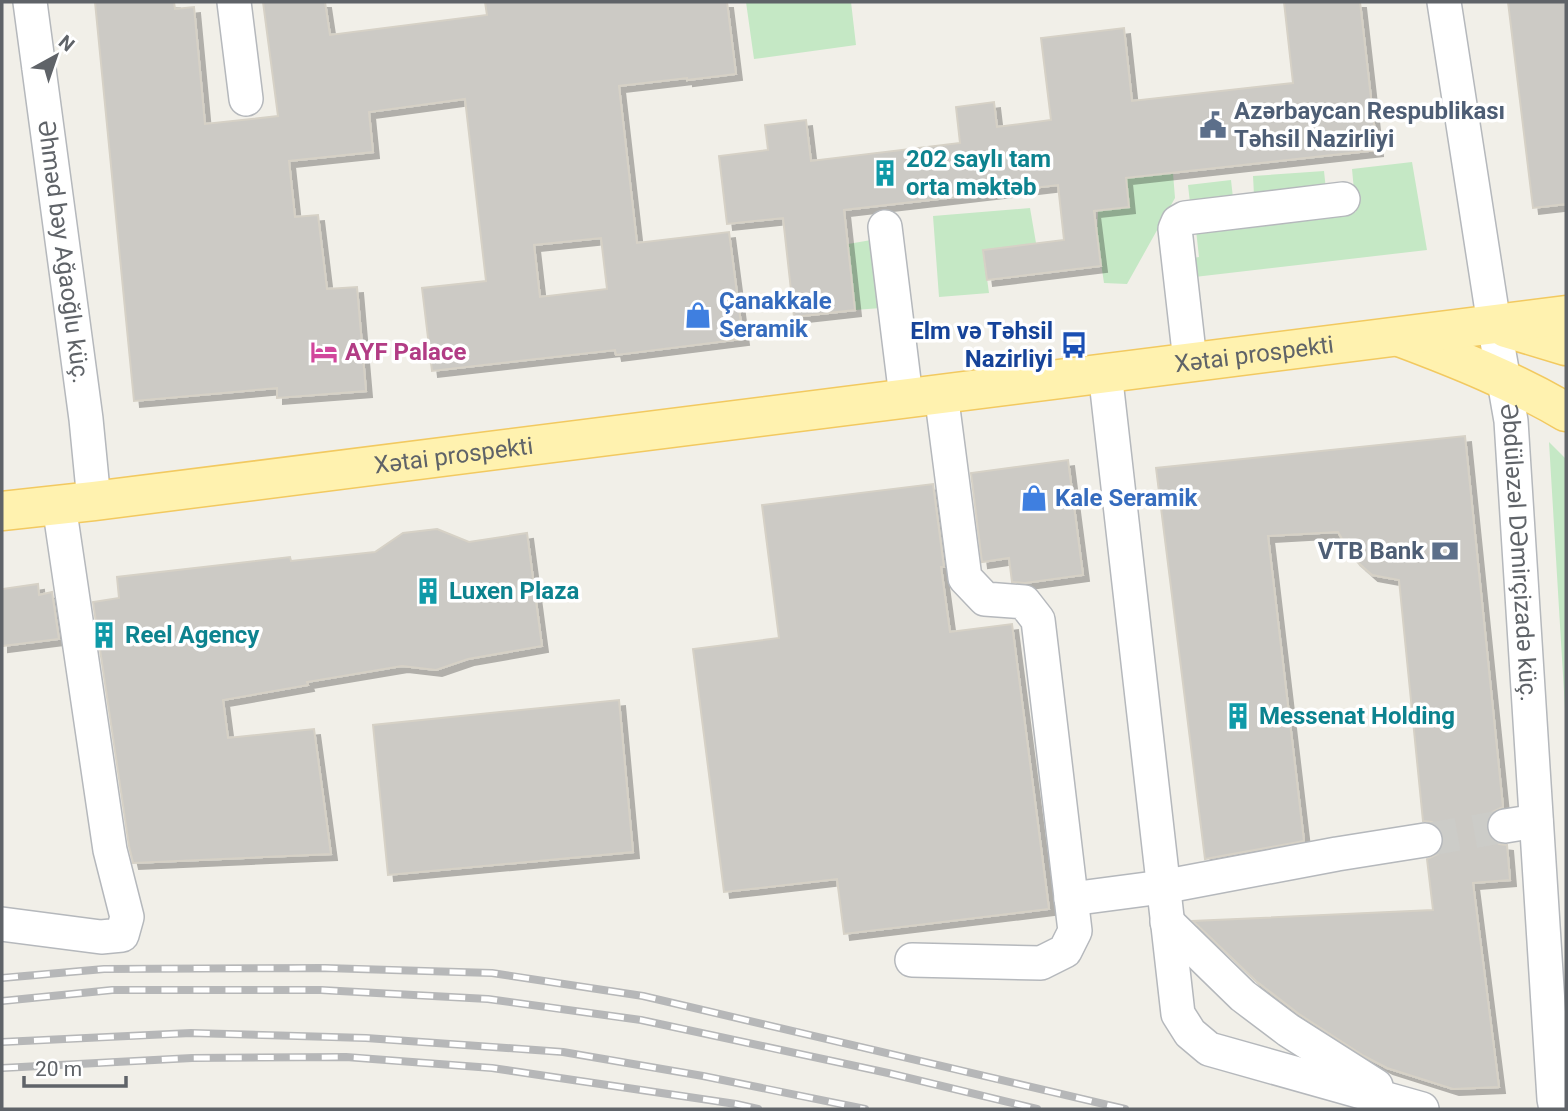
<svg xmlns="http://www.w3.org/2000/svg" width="1568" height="1111" viewBox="0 0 1568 1111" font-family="Roboto,sans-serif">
  <defs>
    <filter id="shadow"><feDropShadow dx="6" dy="6" stdDeviation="0" flood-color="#0004"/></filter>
  </defs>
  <rect width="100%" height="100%" fill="#f1efe8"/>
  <path fill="#c5e8c5" d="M 746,2 L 851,2 L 856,45 L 754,59 Z
    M 1124,160 L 1173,173 L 1175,198 L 1127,284 L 1104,283 L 1097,236 L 1098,210 L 1129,207 Z
    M 1412,162 L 1427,250 L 1186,278 L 1188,259 L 1199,257 L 1196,230 L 1356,212 L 1352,169 Z
    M 1324,171 L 1326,190 L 1254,195 L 1253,176 Z
    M 1231,180 L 1233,198 L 1190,203 L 1188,185 Z
    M 1030,208 L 1036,243 L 983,250 L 989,293 L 939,297 L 933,216 Z
    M 877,239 L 881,308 L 855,310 L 848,244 Z
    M 1549,442 L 1566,459 L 1566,725 Z"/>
  <path fill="#cccac5" stroke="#d6d1c6" stroke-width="2" fill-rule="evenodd" filter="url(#shadow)" d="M 95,2 L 174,2 L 175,9 L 194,7 L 205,124 L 278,116 L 263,2 L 325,2 L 330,35 L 487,15 L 485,2 L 727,2 L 736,74 L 687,80 L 687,78 L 619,86 L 637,243 L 729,232 L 743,339 L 616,355 L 615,350 L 432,371 L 422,288 L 486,281 L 465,99 L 369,112 L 373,152 L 289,161 L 295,217 L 318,215 L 327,289 L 357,287 L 366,391 L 277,398 L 277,388 L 134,401 ZM 601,238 L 607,289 L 540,297 L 534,245 Z
    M 1284,2 L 1360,2 L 1377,150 L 1126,178 L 1129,207 L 1094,211 L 1101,266 L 987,280 L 983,250 L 1064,240 L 1058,185 L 844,210 L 855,310 L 794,317 L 783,218 L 727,224 L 719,156 L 768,150 L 765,125 L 806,120 L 811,161 L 960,143 L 956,107 L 994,102 L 997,127 L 1051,120 L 1041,38 L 1124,28 L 1132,101 L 1293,83 Z
    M 1508,2 L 1566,2 L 1566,204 L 1533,208 Z
    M 1465,436 L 1503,807 L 1492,812 L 1487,820 L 1486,828 L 1491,839 L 1499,844 L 1507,845 L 1510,880 L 1473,883 L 1499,1087 L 1453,1089 L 1387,1068 L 1364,1056 L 1299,1014 L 1256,981 L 1193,921 L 1433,910 L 1427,859 L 1438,854 L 1443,846 L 1444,838 L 1439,827 L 1432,822 L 1423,821 L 1399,580 L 1372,575 L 1354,559 L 1338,532 L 1268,536 L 1304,841 L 1205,859 L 1156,468 Z
    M 1068,460 L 1083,575 L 1025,583 L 1012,582 L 1009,558 L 982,562 L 971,473 Z
    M 933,484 L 944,567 L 941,567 L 950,632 L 1012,624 L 1049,909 L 844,934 L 837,879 L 724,892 L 693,649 L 779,638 L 762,505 Z
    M 437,529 L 469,542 L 527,533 L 542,646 L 468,659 L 436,670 L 402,666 L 307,682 L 308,685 L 223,700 L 228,738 L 314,729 L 331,854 L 133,863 L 129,846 L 93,602 L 119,598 L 117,577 L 290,557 L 291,561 L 375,552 L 403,533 Z
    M 38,584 L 39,595 L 52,592 L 59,639 L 2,646 L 2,589 Z
    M 619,700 L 633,852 L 388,875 L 373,725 Z"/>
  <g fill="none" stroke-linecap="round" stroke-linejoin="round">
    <path stroke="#ccccc8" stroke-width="33" stroke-dasharray="33 17" stroke-linecap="butt" d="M 1425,840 L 1505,826"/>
    <defs>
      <g id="minor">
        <path id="s1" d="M 30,2 L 86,419 L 94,501"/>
        <path d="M 234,2 L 246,99"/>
        <path id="s2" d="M 1444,2 L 1494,324 L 1511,421 L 1554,1099 L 1556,1109"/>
        <path d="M 885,227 L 906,397"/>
        <path d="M 1190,361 L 1175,229 L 1178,222 L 1185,218 L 1343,199"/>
        <path d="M 1105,372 L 1178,1014 L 1190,1033 L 1209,1049 L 1422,1109"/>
        <path d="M 1505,826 L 1536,821"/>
        <path d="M 1071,899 L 1162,887 L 1337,854 L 1425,840"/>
        <path d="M 1167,922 L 1243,996 L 1288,1030 L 1376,1086"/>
        <path d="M 2,924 L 101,937 L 122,935 L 127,917 L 110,850 L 59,505"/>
        <path d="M 912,960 L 1041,963 L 1065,951 L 1075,931 L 1038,620 L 1024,602 L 985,599 L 965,578 L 941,393"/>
      </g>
      <g id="major">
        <path d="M 1506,328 L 1566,346"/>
        <path d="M 1402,338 C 1458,359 1515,382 1566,412"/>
        <path id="s3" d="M 2,511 L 94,501 L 1566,315"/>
      </g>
    </defs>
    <use href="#minor" stroke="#b5b8bc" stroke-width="36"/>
    <use href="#major" stroke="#f2c960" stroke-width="41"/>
    <use href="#minor" stroke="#fff" stroke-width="33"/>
    <use href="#major" stroke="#fff2af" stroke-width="38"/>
    <defs>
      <path id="rail" d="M 2,978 L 104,969 L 325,968 L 492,973 L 643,996 L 1125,1109
        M 2,1001 L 112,990 L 321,990 L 488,999 L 641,1020 L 888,1073 L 1037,1109
        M 2,1042 L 191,1033 L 366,1038 L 563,1052 L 703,1076 L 865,1109
        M 2,1068 L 192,1058 L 346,1057 L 492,1068 L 736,1104 L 758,1109"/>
    </defs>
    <use href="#rail" stroke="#b6b7b8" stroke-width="8"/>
    <use href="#rail" stroke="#fff" stroke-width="5" stroke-dasharray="16" stroke-linecap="butt"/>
  </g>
  <defs>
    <symbol id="civic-bare" viewBox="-9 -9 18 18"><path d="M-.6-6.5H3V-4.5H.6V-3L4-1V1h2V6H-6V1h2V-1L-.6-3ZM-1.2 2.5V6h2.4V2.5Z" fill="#5c6f8a" stroke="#fff" stroke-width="2.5" paint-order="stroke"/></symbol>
    <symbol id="building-bare" viewBox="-9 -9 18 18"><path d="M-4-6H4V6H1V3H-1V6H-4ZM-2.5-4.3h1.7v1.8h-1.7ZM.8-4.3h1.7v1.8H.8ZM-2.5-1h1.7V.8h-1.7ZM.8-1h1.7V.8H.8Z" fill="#0f9aa8" stroke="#fff" stroke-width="2.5" paint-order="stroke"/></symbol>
    <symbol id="shop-bare" viewBox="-9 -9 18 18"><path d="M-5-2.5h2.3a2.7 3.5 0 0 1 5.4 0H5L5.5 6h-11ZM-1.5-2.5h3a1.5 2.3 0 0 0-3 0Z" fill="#3f7fe0" stroke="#fff" stroke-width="2.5" paint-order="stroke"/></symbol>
    <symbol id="bus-bare" viewBox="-9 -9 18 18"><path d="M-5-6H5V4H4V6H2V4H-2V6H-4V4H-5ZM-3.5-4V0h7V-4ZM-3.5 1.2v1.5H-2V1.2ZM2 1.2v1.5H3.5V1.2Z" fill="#1a4fb4" stroke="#fff" stroke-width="2.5" paint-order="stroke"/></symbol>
    <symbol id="hotel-bare" viewBox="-9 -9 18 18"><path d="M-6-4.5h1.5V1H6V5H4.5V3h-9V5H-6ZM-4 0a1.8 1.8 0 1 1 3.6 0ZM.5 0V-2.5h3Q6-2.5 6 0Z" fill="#d1479c" stroke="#fff" stroke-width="2.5" paint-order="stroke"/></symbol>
    <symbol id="bank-bare" viewBox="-9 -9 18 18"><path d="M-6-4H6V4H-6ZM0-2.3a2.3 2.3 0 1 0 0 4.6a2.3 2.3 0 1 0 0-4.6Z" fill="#5c6f8a" stroke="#fff" stroke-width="2.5" paint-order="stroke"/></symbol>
  </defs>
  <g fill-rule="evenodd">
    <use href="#civic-bare" x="1194" y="106" width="38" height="38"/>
    <use href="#building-bare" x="866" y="154" width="38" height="38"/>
    <use href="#shop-bare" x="679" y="296" width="38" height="38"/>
    <use href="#bus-bare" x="1055" y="326" width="38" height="38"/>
    <use href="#hotel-bare" x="305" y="333" width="38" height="38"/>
    <use href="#shop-bare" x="1015" y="479" width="38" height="38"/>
    <use href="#bank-bare" x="1426" y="532" width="38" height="38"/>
    <use href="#building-bare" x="409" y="572" width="38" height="38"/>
    <use href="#building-bare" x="85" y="616" width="38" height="38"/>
    <use href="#building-bare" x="1219" y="697" width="38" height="38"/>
  </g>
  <g text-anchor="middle" stroke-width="7" stroke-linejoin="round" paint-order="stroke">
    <g font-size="24" font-weight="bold" fill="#4e5e75" stroke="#fff" text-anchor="start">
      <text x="1234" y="119">Azərbaycan Respublikası<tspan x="1234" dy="28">Təhsil Nazirliyi</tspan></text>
      <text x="1424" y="559" text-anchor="end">VTB Bank</text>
    </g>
    <g font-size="24" font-weight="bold" fill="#0d838f" stroke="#fff" text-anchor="start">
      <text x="906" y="167">202 saylı tam<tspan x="906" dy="28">orta məktəb</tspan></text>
      <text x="449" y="599">Luxen Plaza</text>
      <text x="125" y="643">Reel Agency</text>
      <text x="1259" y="724">Messenat Holding</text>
    </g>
    <g font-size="24" fill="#5f6368" stroke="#fff">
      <text dy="8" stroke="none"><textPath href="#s1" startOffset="252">Əhməd bəy Ağaoğlu küç.</textPath></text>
      <text dy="8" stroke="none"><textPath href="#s3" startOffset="1262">Xətai prospekti</textPath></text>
      <text dy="8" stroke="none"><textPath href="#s3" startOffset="455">Xətai prospekti</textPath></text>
      <text dy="8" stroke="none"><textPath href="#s2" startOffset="556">Əbdüləzəl DƏmirçizadə küç.</textPath></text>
    </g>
    <g font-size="24" font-weight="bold" fill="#366cbe" stroke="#fff" text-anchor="start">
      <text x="719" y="309">Çanakkale<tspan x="719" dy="28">Seramik</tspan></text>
      <text x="1055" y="506">Kale Seramik</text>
    </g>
    <g font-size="24" font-weight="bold" fill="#164399" stroke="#fff" text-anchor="end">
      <text x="1053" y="339">Elm və Təhsil<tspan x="1053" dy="28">Nazirliyi</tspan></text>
    </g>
    <g font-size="24" font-weight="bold" fill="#b23c85" stroke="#fff" text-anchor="start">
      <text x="345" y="360">AYF Palace</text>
    </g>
  </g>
  <rect width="1568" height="1111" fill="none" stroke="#5f6368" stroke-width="7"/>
  <g transform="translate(56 56) rotate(40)" stroke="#ffffff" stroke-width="5" paint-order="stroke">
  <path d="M0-5L12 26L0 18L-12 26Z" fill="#5f6368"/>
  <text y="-10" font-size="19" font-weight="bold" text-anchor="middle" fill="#5f6368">N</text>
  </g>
  <path d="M24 1076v10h102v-10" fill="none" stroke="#5f6368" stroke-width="3.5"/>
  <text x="35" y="1076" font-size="21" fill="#5f6368" stroke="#ffffff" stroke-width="5" paint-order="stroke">20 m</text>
</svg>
